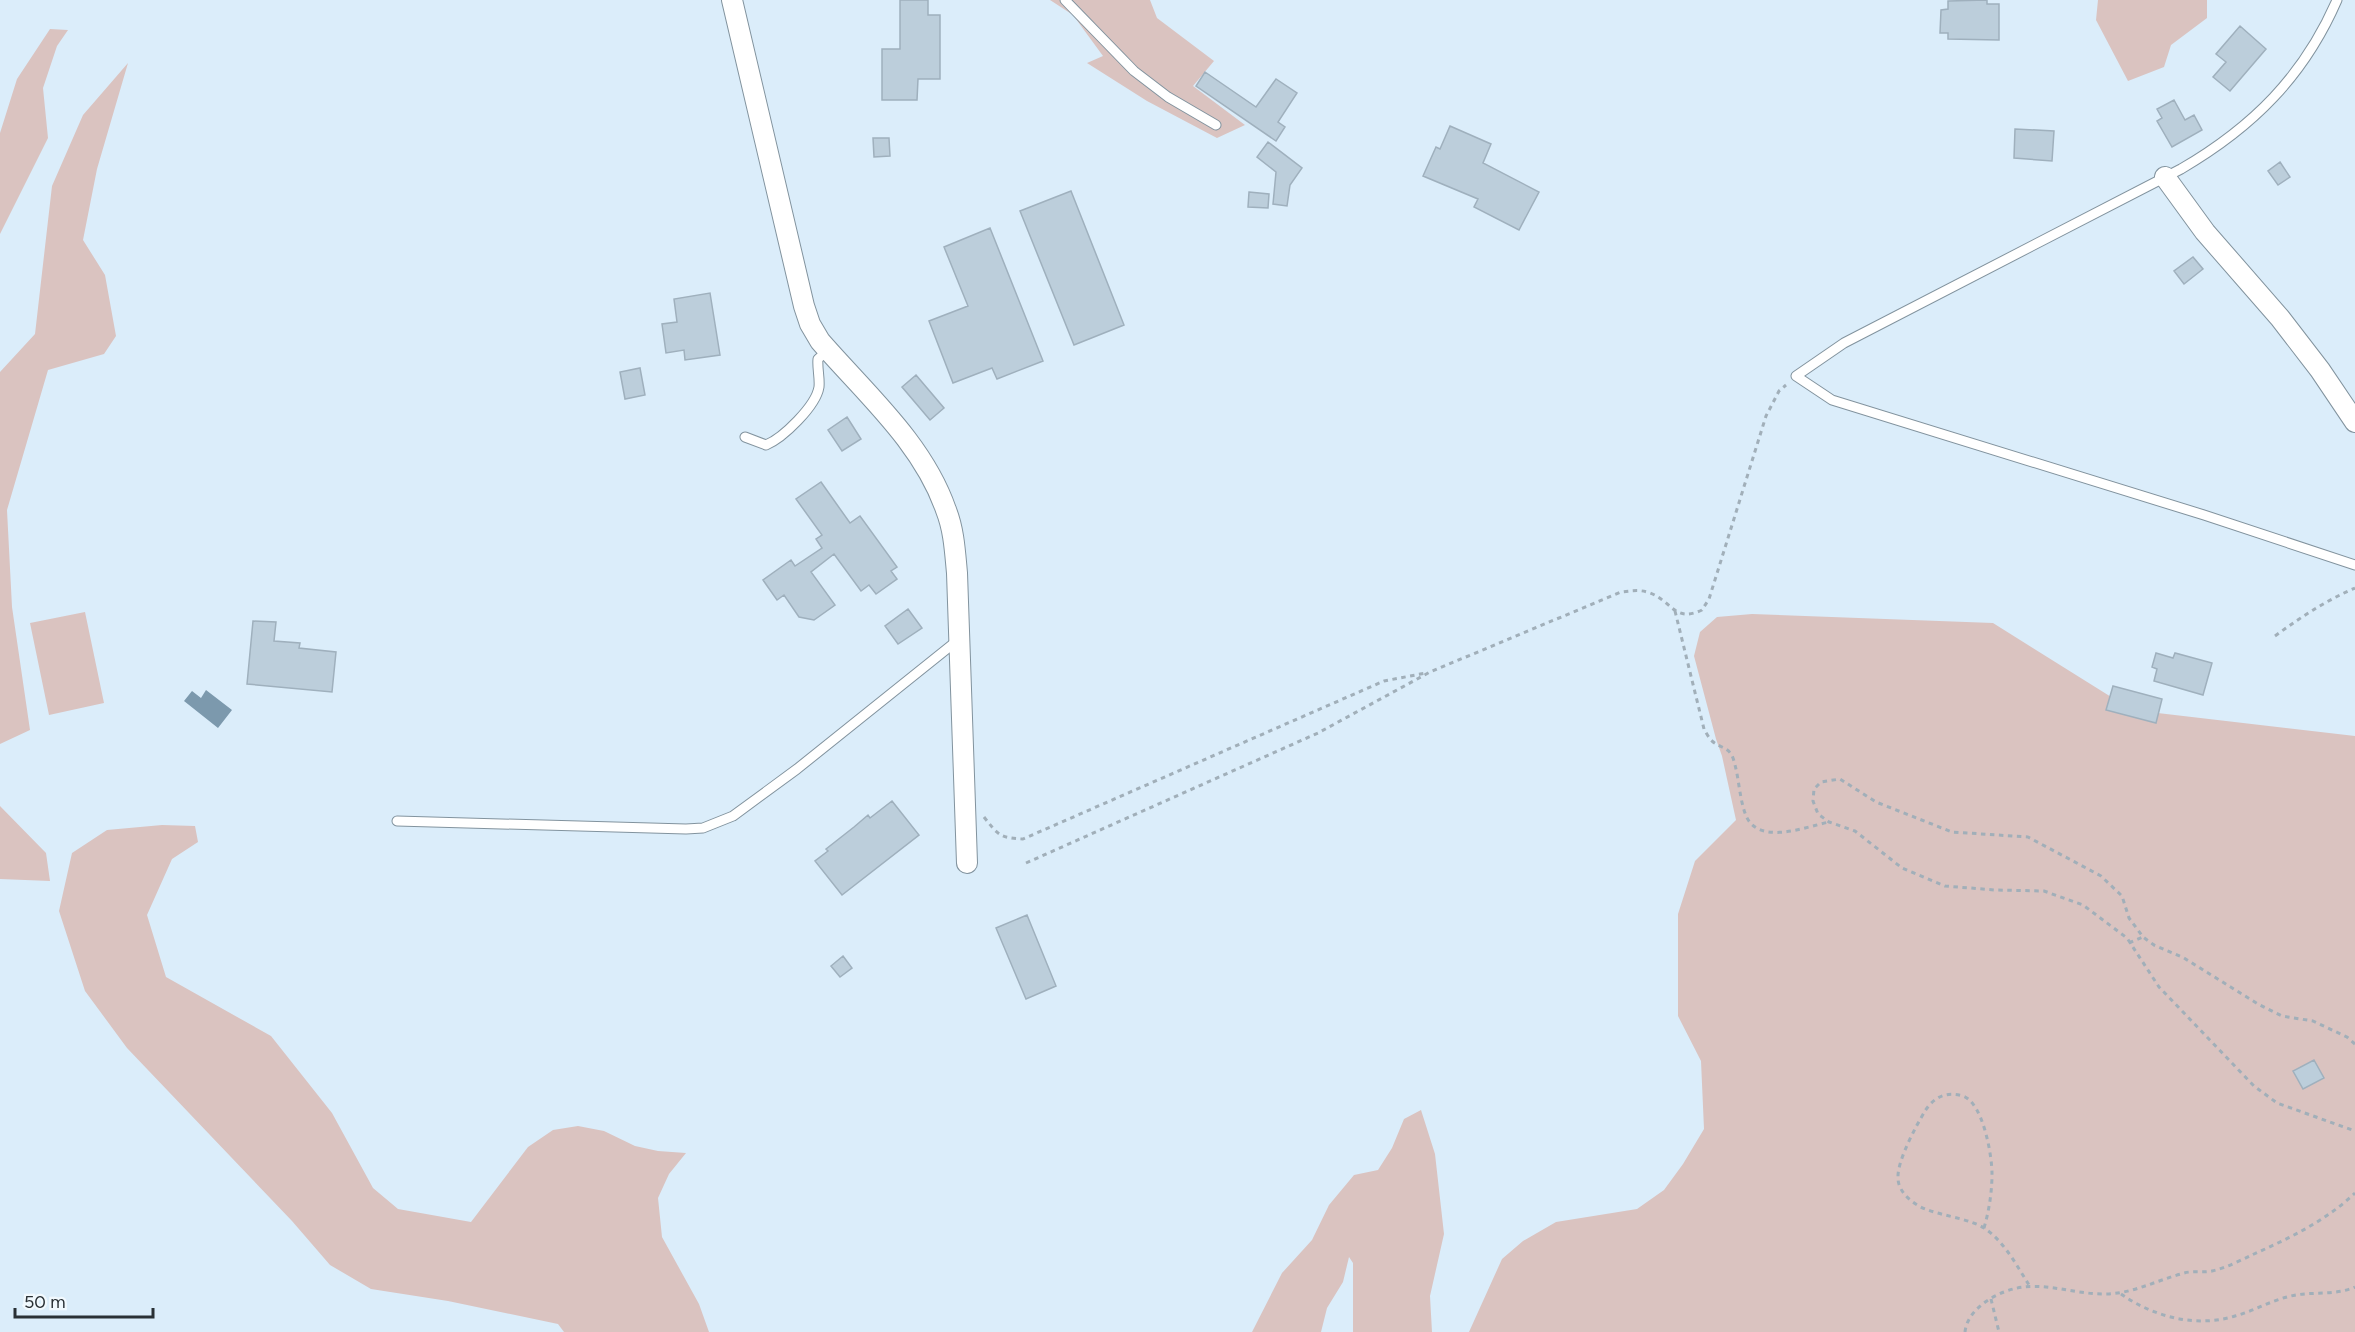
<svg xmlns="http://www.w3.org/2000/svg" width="2355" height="1332" viewBox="0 0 2355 1332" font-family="Figtree,sans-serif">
  <rect width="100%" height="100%" fill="#dbedfa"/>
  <path fill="#dac3c0" d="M 1050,0 L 1150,0 L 1157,18 L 1214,61 L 1193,86 L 1245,125 L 1217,138 L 1147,101 L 1087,63 L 1103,56 L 1073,15 Z
    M 2098,0 L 2207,0 L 2207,18 L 2171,45 L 2164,67 L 2128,81 L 2096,20 Z
    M 50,29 L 68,30 L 57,46 L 43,88 L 48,138 L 0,234 L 0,133 L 17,79 Z
    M 128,63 L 97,169 L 83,240 L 105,275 L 116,336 L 104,354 L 48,370 L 7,510 L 12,607 L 30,730 L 0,744 L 0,372 L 35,334 L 52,186 L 83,115 Z
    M 85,612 L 104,703 L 49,715 L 30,623 Z
    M 1752,614 L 1993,623 L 2132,710 L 2355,736 L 2355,1332 L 1469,1332 L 1502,1259 L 1523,1241 L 1556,1222 L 1637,1209 L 1664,1190 L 1683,1164 L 1704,1129 L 1701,1061 L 1678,1016 L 1678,914 L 1695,861 L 1736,820 L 1722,756 L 1716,739 L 1694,656 L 1700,632 L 1717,617 Z
    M 0,806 L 46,853 L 50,881 L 0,879 Z
    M 162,825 L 195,826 L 198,842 L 172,859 L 147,915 L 166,977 L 271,1036 L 332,1113 L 373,1188 L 398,1209 L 471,1222 L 528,1147 L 553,1130 L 578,1126 L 604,1131 L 635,1146 L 658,1151 L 686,1153 L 669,1174 L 658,1198 L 662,1237 L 699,1304 L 709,1332 L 564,1332 L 558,1324 L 448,1301 L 371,1289 L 330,1265 L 292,1221 L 127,1048 L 85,991 L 59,911 L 72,853 L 107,830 Z
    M 1421,1110 L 1435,1154 L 1444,1234 L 1430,1296 L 1432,1332 L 1353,1332 L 1353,1263 L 1349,1257 L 1343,1282 L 1327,1308 L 1321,1332 L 1252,1332 L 1282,1273 L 1312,1240 L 1329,1205 L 1354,1175 L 1378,1170 L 1392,1148 L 1404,1119 Z"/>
  <path fill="#7c99ad" d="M 206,690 L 232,710 L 218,728 L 184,701 L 192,691 L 201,698 Z"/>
  <path fill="#bccedb" stroke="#9fb0bd" stroke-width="1.5" d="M 900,0 L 928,0 L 928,15 L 940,15 L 940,79 L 918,79 L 917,100 L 882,100 L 882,49 L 900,49 Z
    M 1987,0 L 1987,4 L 1999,4 L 1999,40 L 1948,39 L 1948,33 L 1940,33 L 1941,10 L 1948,9 L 1948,1 Z
    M 2240,26 L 2266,49 L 2230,91 L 2213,77 L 2226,62 L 2216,54 Z
    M 1205,72 L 1256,107 L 1276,79 L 1297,93 L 1278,122 L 1285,127 L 1276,141 L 1196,86 Z
    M 2174,100 L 2185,120 L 2194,115 L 2202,130 L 2172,147 L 2157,121 L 2162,118 L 2157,109 Z
    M 1450,126 L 1491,144 L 1483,163 L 1539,192 L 1519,230 L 1474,207 L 1478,199 L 1423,176 L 1436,147 L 1440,149 Z
    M 2015,129 L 2054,131 L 2052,161 L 2014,158 Z
    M 873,138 L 889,138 L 890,156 L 874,157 Z
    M 1268,142 L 1302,168 L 1290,185 L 1287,206 L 1273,204 L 1276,172 L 1257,157 Z
    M 2280,162 L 2290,177 L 2278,185 L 2268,171 Z
    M 1071,191 L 1124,325 L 1074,345 L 1020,211 Z
    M 1249,192 L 1269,194 L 1268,208 L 1248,207 Z
    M 990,228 L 1043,361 L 997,379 L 992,368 L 953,383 L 929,321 L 968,306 L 944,247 Z
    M 2193,257 L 2203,269 L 2184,284 L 2174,271 Z
    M 710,293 L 720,355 L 685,360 L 684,350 L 666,353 L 662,324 L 677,322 L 674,299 Z
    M 640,368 L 645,395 L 625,399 L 620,372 Z
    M 916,375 L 944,408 L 930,420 L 902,387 Z
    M 847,417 L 861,439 L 842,451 L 828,430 Z
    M 821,482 L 850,523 L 860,516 L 897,567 L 891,571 L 897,579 L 876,594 L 869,585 L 861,591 L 834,554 L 811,572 L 835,605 L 814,620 L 799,617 L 784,595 L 777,600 L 763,580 L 791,560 L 795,566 L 822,548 L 816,539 L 822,535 L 796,499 Z
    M 908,609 L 922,628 L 898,644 L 885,626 Z
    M 253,621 L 276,622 L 274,641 L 300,643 L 299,648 L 336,652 L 332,692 L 247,684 Z
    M 2156,653 L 2173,658 L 2175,653 L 2212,663 L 2203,695 L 2154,681 L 2157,669 L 2152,667 Z
    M 2113,686 L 2162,699 L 2156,723 L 2106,710 Z
    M 892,801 L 919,835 L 842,895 L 815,861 L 828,851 L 826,849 L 854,827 L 868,815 L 870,818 Z
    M 1027,915 L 1056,986 L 1026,999 L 996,928 Z
    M 843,956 L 852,968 L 840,977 L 831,966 Z
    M 2314,1060 L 2324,1078 L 2303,1089 L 2293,1071 Z"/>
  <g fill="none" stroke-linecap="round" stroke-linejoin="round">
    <defs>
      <path id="service" d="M 1065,0 L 1134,71 L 1168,97 L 1216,125
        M 2337,0 C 2304,76 2253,127 2181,169 L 1844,343 L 1796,376 L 1832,400 L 2204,515 L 2355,565
        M 745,437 L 766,445 C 783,438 816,406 819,387 C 820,378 817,368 818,359 L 828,350
        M 397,821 L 686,829 L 703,828 L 733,816 L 797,769 L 958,640"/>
      <path id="minor" d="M 732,0 L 804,306 L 810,324 L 820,341 C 865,393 923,443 946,510 C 954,530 955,552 957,573 L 967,863
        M 2165,177 L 2205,232 L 2280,318 L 2320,370 L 2355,422"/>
    </defs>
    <use href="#service" stroke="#82939e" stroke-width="11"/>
    <use href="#minor" stroke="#82939e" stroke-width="22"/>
    <path stroke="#a1afb9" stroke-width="3" stroke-dasharray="4.5 4.5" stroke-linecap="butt" d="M 1675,611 L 1704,729 C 1706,733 1709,738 1712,741 C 1720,748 1729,747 1733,758 C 1739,776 1739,796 1745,813 C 1756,847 1805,827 1829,822
      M 2275,636 C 2301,617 2325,601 2355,588
      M 984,817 C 998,835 1000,838 1023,839 L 1384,681 L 1426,673
      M 1026,863 L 1318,733 L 1430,672 L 1621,592 C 1631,591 1640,589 1650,593 C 1672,601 1674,623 1702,610 L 1709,599 L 1766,416 L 1779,391 L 1786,385
      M 2129,943 L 2143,937
      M 2355,1044 L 2347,1037 L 2313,1021 L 2282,1016 L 2258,1004 L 2184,958 L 2154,945 L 2143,937 L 2129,918 L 2122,896 L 2101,876 L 2028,837 L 1952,832 L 1876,802 L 1840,779 L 1821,782 L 1814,789 L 1813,801 L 1818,814 L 1829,822 L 1855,831 L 1902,868 L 1945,886 L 1995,890 L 2044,891 L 2083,905 L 2127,938 L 2159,987 L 2254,1086 L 2277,1103 L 2355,1131
      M 1984,1228 C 1989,1211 1992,1192 1992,1174 C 1992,1155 1983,1103 1963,1096 C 1946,1091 1934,1097 1925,1111 C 1916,1126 1897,1161 1898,1178 C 1898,1193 1915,1206 1928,1210 C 1944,1216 1970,1219 1984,1228 C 2004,1241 2017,1266 2029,1285
      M 2121,1294 C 2154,1317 2196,1328 2235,1316 C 2254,1311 2272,1300 2291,1296 C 2312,1291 2335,1296 2355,1287
      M 1991,1299 L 1999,1332
      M 1965,1332 C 1967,1313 1986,1299 2004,1292 C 2039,1278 2071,1295 2107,1294 C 2134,1293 2155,1281 2181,1274 C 2191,1270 2202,1273 2212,1271 C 2226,1268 2241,1260 2254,1254 C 2290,1238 2327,1220 2355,1193"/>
    <use href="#service" stroke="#fff" stroke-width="9"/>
    <use href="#minor" stroke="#fff" stroke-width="20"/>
  </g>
  <path d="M15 1308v9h138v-9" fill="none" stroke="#293035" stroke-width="3"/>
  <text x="24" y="1308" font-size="18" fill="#293035" stroke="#f1f9fe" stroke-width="4.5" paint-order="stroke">50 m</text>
</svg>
